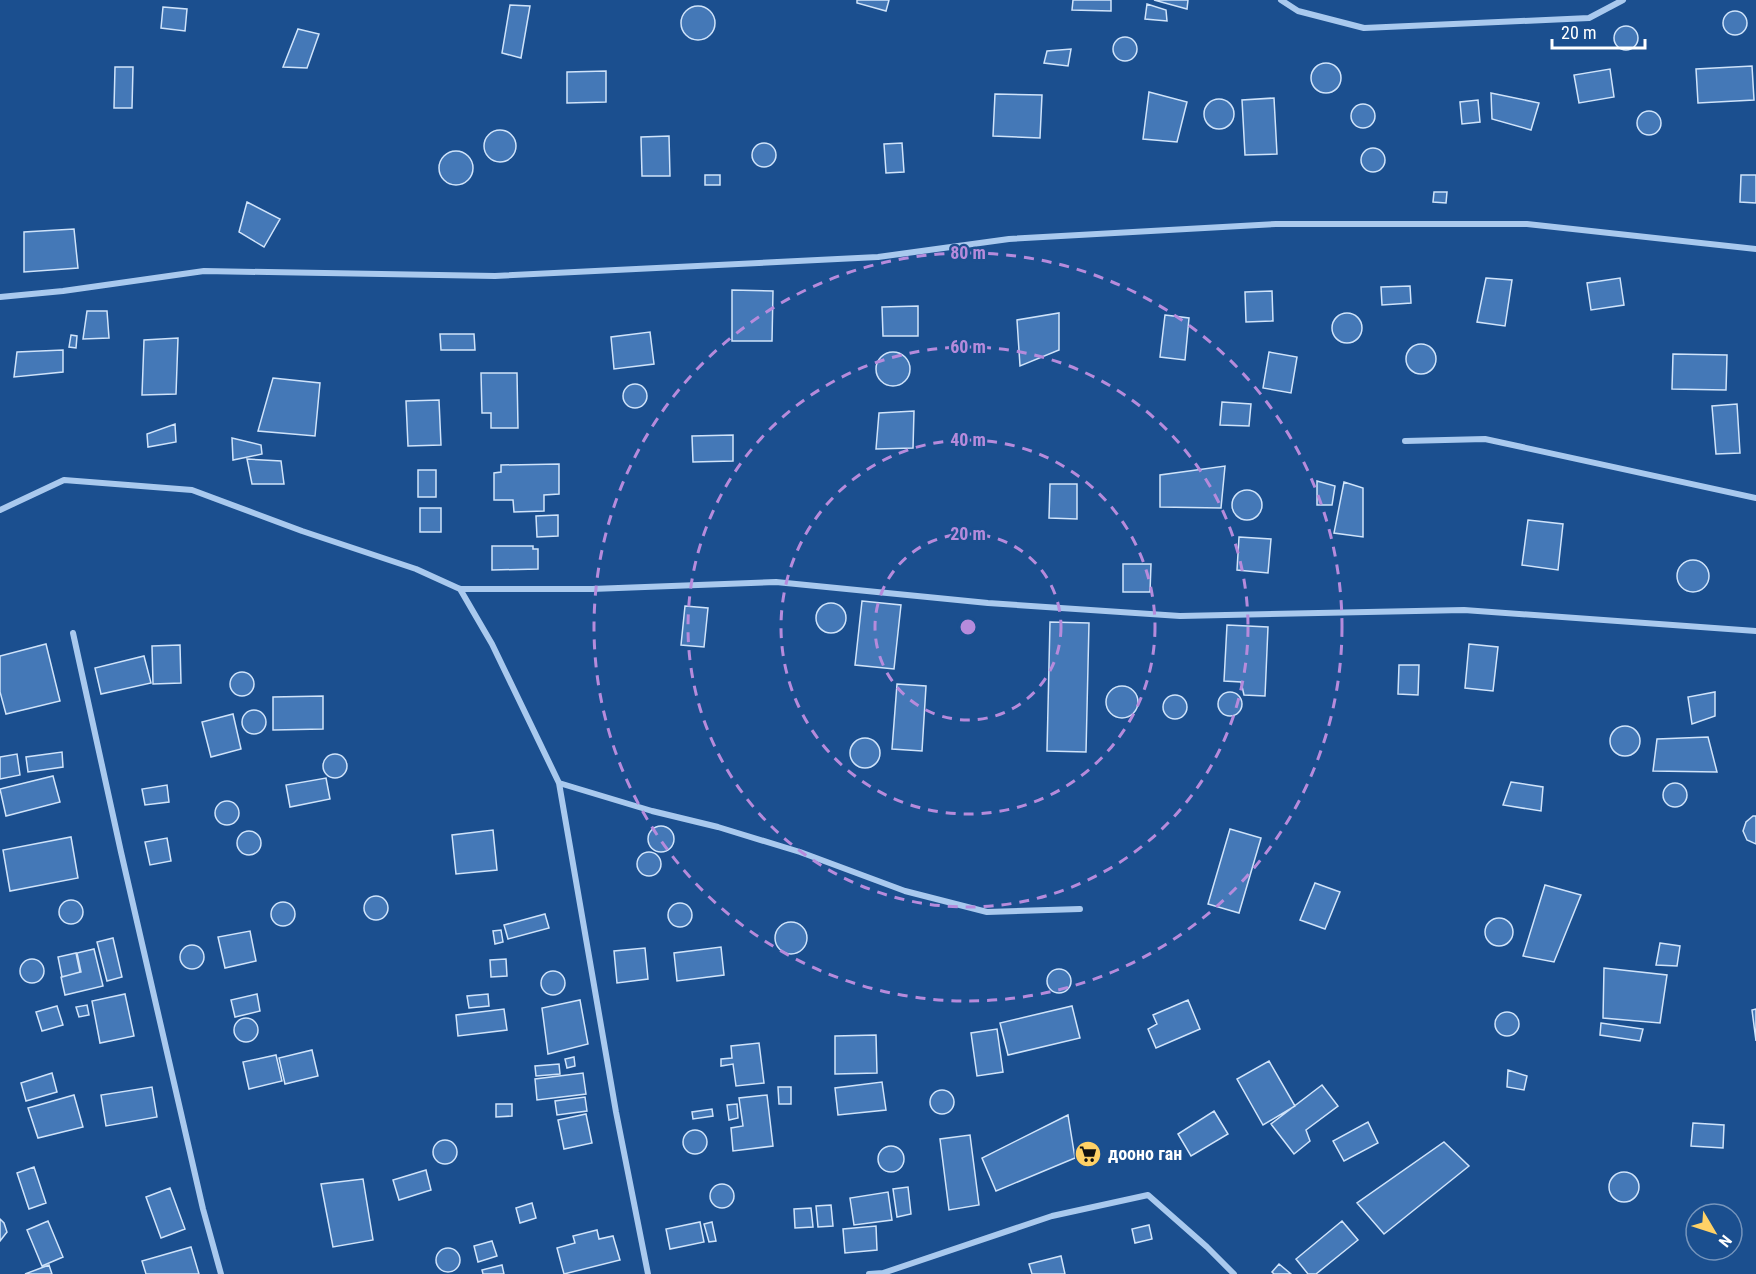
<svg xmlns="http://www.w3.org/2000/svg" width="1756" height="1274" viewBox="0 0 1756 1274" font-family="'Roboto Condensed',sans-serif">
  <rect width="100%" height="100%" fill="#1b4f8f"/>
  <path fill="#4478b7" stroke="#cfe3fa" stroke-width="1.5" d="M 857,0 L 889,0 L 886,11 L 857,3 Z
    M 1073,0 L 1111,0 L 1111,11 L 1072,10 Z
    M 1154,0 L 1188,0 L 1187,9 Z
    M 1147,4 L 1166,10 L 1167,21 L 1145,19 Z
    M 510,5 L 530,6 L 521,58 L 502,53 Z
    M681 23a17 17 0 1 1 34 0a17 17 0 1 1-34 0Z
    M 163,7 L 187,9 L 185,31 L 161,28 Z
    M1723 23a12 12 0 1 1 24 0a12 12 0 1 1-24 0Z
    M1614 38a12 12 0 1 1 24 0a12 12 0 1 1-24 0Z
    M 298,29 L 319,34 L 307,68 L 283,67 Z
    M1113 49a12 12 0 1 1 24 0a12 12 0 1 1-24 0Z
    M 1071,49 L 1068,66 L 1044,63 L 1047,51 Z
    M1311 78a15 15 0 1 1 30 0a15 15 0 1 1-30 0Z
    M 1752,66 L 1754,100 L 1698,103 L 1696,69 Z
    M 115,67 L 133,67 L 132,108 L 114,108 Z
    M 1610,69 L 1614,97 L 1579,103 L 1574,75 Z
    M 606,71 L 606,102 L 567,103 L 567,72 Z
    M 1149,92 L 1187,102 L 1177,142 L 1143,139 Z
    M 1491,93 L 1539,103 L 1531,130 L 1492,119 Z
    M 995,94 L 1042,95 L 1040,138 L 993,136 Z
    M 1274,98 L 1277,154 L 1245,155 L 1242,100 Z
    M1204 114a15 15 0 1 1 30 0a15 15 0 1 1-30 0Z
    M 1478,100 L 1480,122 L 1462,124 L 1460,102 Z
    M1351 116a12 12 0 1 1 24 0a12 12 0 1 1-24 0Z
    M1637 123a12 12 0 1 1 24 0a12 12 0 1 1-24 0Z
    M484 146a16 16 0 1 1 32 0a16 16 0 1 1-32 0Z
    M 669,136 L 670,176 L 642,176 L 641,137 Z
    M752 155a12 12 0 1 1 24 0a12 12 0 1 1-24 0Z
    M 902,143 L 904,172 L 886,173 L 884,144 Z
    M1361 160a12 12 0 1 1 24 0a12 12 0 1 1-24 0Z
    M439 168a17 17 0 1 1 34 0a17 17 0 1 1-34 0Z
    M 705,175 L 720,175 L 720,185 L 705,185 Z
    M 1741,175 L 1756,175 L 1756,203 L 1740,202 Z
    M 1434,192 L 1447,192 L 1446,203 L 1433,202 Z
    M 247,202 L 280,219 L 264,247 L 239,232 Z
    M 74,229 L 78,268 L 24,272 L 24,232 Z
    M 1486,278 L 1512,280 L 1505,326 L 1477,322 Z
    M 1620,278 L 1624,305 L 1591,310 L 1587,283 Z
    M 1410,286 L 1411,303 L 1382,305 L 1381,287 Z
    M 732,290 L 773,291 L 772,341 L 732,341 Z
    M 1272,291 L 1273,321 L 1246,322 L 1245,292 Z
    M 918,306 L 918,336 L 883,336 L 882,307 Z
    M 87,311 L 107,311 L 109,338 L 83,339 Z
    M 1059,313 L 1059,350 L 1020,366 L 1017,320 Z
    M1332 328a15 15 0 1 1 30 0a15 15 0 1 1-30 0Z
    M 1165,315 L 1189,318 L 1185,360 L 1160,357 Z
    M 650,332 L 654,364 L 614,369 L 611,337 Z
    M 440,334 L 474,334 L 475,350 L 441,350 Z
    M 71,335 L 77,336 L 76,348 L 69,347 Z
    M 178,338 L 176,394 L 142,395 L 144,340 Z
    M1406 359a15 15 0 1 1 30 0a15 15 0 1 1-30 0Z
    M 63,350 L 63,372 L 14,377 L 17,352 Z
    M 1269,352 L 1297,357 L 1291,393 L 1263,388 Z
    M876 369a17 17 0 1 1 34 0a17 17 0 1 1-34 0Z
    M 1673,354 L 1727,355 L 1726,390 L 1672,389 Z
    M 481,373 L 517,373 L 518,428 L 491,428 L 491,413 L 482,413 Z
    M 273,378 L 320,383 L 315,436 L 258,431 Z
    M623 396a12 12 0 1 1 24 0a12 12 0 1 1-24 0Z
    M 439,400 L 441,445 L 408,446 L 406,401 Z
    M 1222,402 L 1251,404 L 1249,426 L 1220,425 Z
    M 1737,404 L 1740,453 L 1716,454 L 1712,406 Z
    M 914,411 L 913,448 L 876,449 L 879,413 Z
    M 175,424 L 176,442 L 148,447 L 147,434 Z
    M 733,435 L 733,461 L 693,462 L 692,436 Z
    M 232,438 L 261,445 L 262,454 L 233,460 Z
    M 247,459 L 281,461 L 284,484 L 252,484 Z
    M 559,464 L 559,494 L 544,495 L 544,511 L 514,512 L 513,500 L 494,500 L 494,473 L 501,472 L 501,465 Z
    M 1225,466 L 1221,508 L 1160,507 L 1160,475 Z
    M 418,470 L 436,470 L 436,497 L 418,497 Z
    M 1317,481 L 1335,486 L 1332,505 L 1317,505 Z
    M 1344,482 L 1363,488 L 1363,537 L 1334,533 Z
    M 1050,484 L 1077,484 L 1077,519 L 1049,518 Z
    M1232 505a15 15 0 1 1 30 0a15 15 0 1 1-30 0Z
    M 420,508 L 441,508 L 441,532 L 420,532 Z
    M 558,515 L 558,536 L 537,537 L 536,516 Z
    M 1528,520 L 1563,524 L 1558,570 L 1522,565 Z
    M 1239,537 L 1271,539 L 1268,573 L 1237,570 Z
    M 492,546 L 533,546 L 533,549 L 538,549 L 538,569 L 492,570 Z
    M1677 576a16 16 0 1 1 32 0a16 16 0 1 1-32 0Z
    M 1123,564 L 1151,564 L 1150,592 L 1123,592 Z
    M 862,601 L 901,605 L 894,669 L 855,665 Z
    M816 618a15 15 0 1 1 30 0a15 15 0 1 1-30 0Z
    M 685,606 L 708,608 L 704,647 L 681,645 Z
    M 1050,622 L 1089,623 L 1086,752 L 1047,751 Z
    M 1227,625 L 1268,627 L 1265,696 L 1244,695 L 1241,682 L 1224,681 Z
    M 46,644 L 60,701 L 6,714 L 0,692 L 0,656 Z
    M 1469,644 L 1498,647 L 1493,691 L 1465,688 Z
    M 180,645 L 181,683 L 153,684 L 152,646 Z
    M 144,656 L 151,683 L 101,694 L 95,668 Z
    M 1399,665 L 1419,665 L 1418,695 L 1398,694 Z
    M230 684a12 12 0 1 1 24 0a12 12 0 1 1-24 0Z
    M 897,684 L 926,686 L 922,751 L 892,749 Z
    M1106 702a16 16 0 1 1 32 0a16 16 0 1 1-32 0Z
    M1218 704a12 12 0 1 1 24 0a12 12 0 1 1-24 0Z
    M 1715,692 L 1715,716 L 1692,724 L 1688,697 Z
    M1163 707a12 12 0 1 1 24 0a12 12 0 1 1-24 0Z
    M 323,696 L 323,729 L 273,730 L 273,697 Z
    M242 722a12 12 0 1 1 24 0a12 12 0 1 1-24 0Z
    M 233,714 L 241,749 L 211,757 L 202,722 Z
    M1610 741a15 15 0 1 1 30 0a15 15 0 1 1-30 0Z
    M 1708,737 L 1717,772 L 1653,771 L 1657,739 Z
    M850 753a15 15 0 1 1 30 0a15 15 0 1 1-30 0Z
    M 62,752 L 63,767 L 28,772 L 26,757 Z
    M323 766a12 12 0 1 1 24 0a12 12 0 1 1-24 0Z
    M 17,754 L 20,775 L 0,779 L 0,757 Z
    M 53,776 L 60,802 L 6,816 L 0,789 Z
    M 326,778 L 330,799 L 290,807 L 286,785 Z
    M 1511,782 L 1543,787 L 1541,811 L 1503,805 Z
    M1663 795a12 12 0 1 1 24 0a12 12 0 1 1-24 0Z
    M 167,785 L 169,802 L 145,805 L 142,789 Z
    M215 813a12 12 0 1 1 24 0a12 12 0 1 1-24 0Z
    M 1753,816 L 1756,816 L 1756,844 L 1747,840 L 1743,831 L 1746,822 Z
    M648 839a13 13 0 1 1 26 0a13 13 0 1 1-26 0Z
    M 1230,829 L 1261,838 L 1239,913 L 1208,904 Z
    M 493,830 L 497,870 L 456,874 L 452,835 Z
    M237 843a12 12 0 1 1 24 0a12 12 0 1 1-24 0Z
    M 71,837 L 78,878 L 10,891 L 3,850 Z
    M 167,838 L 171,861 L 150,865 L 145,842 Z
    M637 864a12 12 0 1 1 24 0a12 12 0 1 1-24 0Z
    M 1315,883 L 1340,892 L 1325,929 L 1300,920 Z
    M 1545,885 L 1581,895 L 1554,962 L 1523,956 Z
    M364 908a12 12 0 1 1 24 0a12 12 0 1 1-24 0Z
    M59 912a12 12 0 1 1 24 0a12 12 0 1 1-24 0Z
    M271 914a12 12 0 1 1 24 0a12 12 0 1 1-24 0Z
    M668 915a12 12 0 1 1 24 0a12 12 0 1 1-24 0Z
    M 545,914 L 549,928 L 508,939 L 504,925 Z
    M1485 932a14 14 0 1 1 28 0a14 14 0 1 1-28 0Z
    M775 938a16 16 0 1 1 32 0a16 16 0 1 1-32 0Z
    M 501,930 L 503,942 L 495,944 L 493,931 Z
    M 250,931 L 256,961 L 225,968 L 218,937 Z
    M 113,938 L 122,977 L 107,981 L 97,942 Z
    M 1660,943 L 1680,946 L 1677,966 L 1656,965 Z
    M180 957a12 12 0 1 1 24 0a12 12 0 1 1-24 0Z
    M 721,947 L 724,975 L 677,981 L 674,953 Z
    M 645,948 L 648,979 L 617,983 L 614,951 Z
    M 94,949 L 103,986 L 65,995 L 61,977 L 81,972 L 77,953 Z
    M 76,953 L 80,972 L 62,977 L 58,957 Z
    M20 971a12 12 0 1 1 24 0a12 12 0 1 1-24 0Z
    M 506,959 L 507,976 L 491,977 L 490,960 Z
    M 1604,968 L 1667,975 L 1660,1023 L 1603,1018 Z
    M1047 981a12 12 0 1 1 24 0a12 12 0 1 1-24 0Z
    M541 983a12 12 0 1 1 24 0a12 12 0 1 1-24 0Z
    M 125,994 L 134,1036 L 100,1043 L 92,1001 Z
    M 257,994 L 260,1011 L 235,1017 L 231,1000 Z
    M 488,994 L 489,1006 L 469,1008 L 467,996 Z
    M 580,1000 L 588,1044 L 548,1054 L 542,1008 Z
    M 1188,1000 L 1200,1029 L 1156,1048 L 1148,1029 L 1157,1024 L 1153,1015 Z
    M 87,1005 L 89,1015 L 79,1017 L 76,1007 Z
    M 57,1006 L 63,1025 L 42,1031 L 36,1012 Z
    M 1072,1006 L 1080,1038 L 1008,1055 L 1000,1023 Z
    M 504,1009 L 507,1030 L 458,1036 L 456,1015 Z
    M 1756,1009 L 1756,1041 L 1752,1010 Z
    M1495 1024a12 12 0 1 1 24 0a12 12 0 1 1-24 0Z
    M234 1030a12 12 0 1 1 24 0a12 12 0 1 1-24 0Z
    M 1601,1023 L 1643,1029 L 1640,1041 L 1600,1035 Z
    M 997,1029 L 1003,1072 L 977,1076 L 971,1033 Z
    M 876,1035 L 877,1073 L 835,1074 L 835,1036 Z
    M 759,1043 L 764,1083 L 736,1086 L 733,1064 L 721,1066 L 721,1059 L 732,1058 L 731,1046 Z
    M 312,1050 L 318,1076 L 285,1084 L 279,1058 Z
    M 276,1055 L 282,1081 L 249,1089 L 243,1062 Z
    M 574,1057 L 575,1066 L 567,1068 L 565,1059 Z
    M 1269,1061 L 1295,1106 L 1263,1125 L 1237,1079 Z
    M 559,1064 L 560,1074 L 536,1076 L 535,1066 Z
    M 1508,1070 L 1527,1076 L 1524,1090 L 1507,1087 Z
    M 52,1073 L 57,1092 L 26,1101 L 21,1083 Z
    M 583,1073 L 586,1094 L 537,1100 L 535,1079 Z
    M 882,1082 L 886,1110 L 838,1115 L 835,1088 Z
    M 1322,1085 L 1338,1106 L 1306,1130 L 1310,1141 L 1294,1154 L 1271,1124 Z
    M 152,1087 L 157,1117 L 106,1126 L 101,1095 Z
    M 778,1087 L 791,1087 L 791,1104 L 779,1104 Z
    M930 1102a12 12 0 1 1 24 0a12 12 0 1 1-24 0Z
    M 74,1095 L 83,1127 L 38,1138 L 28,1108 Z
    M 767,1095 L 773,1146 L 733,1151 L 731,1128 L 743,1126 L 739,1098 Z
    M 585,1097 L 587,1111 L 557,1115 L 555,1101 Z
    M 496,1104 L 512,1104 L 512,1116 L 496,1117 Z
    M 737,1104 L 738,1118 L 729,1120 L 727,1105 Z
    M 712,1109 L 713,1116 L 693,1119 L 692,1112 Z
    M 1214,1111 L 1228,1134 L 1191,1156 L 1178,1134 Z
    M 586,1114 L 592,1143 L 564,1149 L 558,1120 Z
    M 1068,1115 L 1075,1158 L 996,1191 L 982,1158 Z
    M 1368,1122 L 1378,1143 L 1344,1161 L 1333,1141 Z
    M 1693,1123 L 1724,1125 L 1723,1148 L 1691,1146 Z
    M683 1142a12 12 0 1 1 24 0a12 12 0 1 1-24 0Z
    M 970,1135 L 979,1205 L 949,1210 L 940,1139 Z
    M433 1152a12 12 0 1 1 24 0a12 12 0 1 1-24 0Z
    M 1444,1142 L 1469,1166 L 1384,1234 L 1357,1203 Z
    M878 1159a13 13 0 1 1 26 0a13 13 0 1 1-26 0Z
    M 34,1167 L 46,1203 L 29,1209 L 17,1173 Z
    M 426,1170 L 431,1190 L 399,1200 L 393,1180 Z
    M1609 1187a15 15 0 1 1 30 0a15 15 0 1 1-30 0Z
    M 363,1179 L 373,1240 L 333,1247 L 321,1184 Z
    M710 1196a12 12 0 1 1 24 0a12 12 0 1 1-24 0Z
    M 908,1187 L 911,1214 L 897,1217 L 893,1189 Z
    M 170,1188 L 185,1229 L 161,1238 L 146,1197 Z
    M 888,1192 L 892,1220 L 854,1225 L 850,1198 Z
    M 532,1203 L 536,1218 L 520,1223 L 516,1208 Z
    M 831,1205 L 833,1226 L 818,1227 L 816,1206 Z
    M 811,1208 L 813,1227 L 795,1228 L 794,1209 Z
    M 0,1219 L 4,1223 L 7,1232 L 0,1241 Z
    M 48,1221 L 63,1257 L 42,1266 L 27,1230 Z
    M 1342,1221 L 1358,1240 L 1316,1274 L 1308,1274 L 1296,1259 Z
    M 700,1222 L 704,1242 L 670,1249 L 666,1229 Z
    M 712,1222 L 716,1241 L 709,1242 L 704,1224 Z
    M 1149,1225 L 1152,1239 L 1135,1243 L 1132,1229 Z
    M 876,1226 L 877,1250 L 845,1253 L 843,1229 Z
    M 597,1230 L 599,1239 L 613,1236 L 620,1260 L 564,1274 L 557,1248 L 575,1243 L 573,1236 Z
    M 492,1241 L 497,1256 L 478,1262 L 474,1246 Z
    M 191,1247 L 199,1274 L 146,1274 L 142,1261 Z
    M436 1260a12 12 0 1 1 24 0a12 12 0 1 1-24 0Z
    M 1061,1256 L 1065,1274 L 1032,1274 L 1029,1264 Z
    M 1279,1264 L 1291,1274 L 1274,1274 L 1272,1272 Z
    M 49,1265 L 52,1274 L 25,1274 Z
    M 502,1265 L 504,1274 L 483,1274 L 482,1270 Z"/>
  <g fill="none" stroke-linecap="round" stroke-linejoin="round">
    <path stroke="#a9c9ee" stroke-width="6" d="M 1281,0 L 1298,11 L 1364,28 L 1589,18 L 1623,0
      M 0,297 L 63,291 L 204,271 L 495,276 L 878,257 L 1009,239 L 1276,224 L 1527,224 L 1756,249
      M 1405,441 L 1485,439 L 1756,498
      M 0,510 L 64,480 L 192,490 L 302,531 L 416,569 L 460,589 L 592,589 L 776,582 L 988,603 L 1180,616 L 1464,610 L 1756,631
      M 460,589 L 492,644 L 559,783 L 616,1112 L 648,1274
      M 73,633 L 121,852 L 203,1209 L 221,1274
      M 559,783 L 652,811 L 718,827 L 800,852 L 905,891 L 987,912 L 1080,909
      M 869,1274 L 883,1273 L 1052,1216 L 1148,1195 L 1207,1247 L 1234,1274"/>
  </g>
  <g fill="none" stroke="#b68bdc" stroke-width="3" stroke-dasharray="10 8">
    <circle cx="968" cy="627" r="93"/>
    <circle cx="968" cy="627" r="187"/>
    <circle cx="968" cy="627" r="280"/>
    <circle cx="968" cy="627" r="374"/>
  </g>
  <defs>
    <symbol id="supermarket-disc" viewBox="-11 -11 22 22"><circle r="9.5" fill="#ffd166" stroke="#1b4f8f"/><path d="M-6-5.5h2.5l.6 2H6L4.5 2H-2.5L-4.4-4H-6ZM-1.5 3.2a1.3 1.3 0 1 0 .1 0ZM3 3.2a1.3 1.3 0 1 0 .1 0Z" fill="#111"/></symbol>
  </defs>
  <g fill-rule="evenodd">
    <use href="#supermarket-disc" x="1073" y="1139" width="30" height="30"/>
  </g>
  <g text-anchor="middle" stroke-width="4.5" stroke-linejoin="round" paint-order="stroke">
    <g font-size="18" font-weight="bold" fill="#fff" stroke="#1b4f8f" text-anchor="start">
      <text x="1108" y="1160">дооно ган</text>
    </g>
  </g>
  <circle cx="968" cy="627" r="9" fill="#b68bdc" stroke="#1b4f8f" stroke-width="3"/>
  <g font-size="18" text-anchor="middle" font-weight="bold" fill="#b68bdc" stroke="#1b4f8f" stroke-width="4.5" stroke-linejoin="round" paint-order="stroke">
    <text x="968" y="259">80 m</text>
    <text x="968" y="353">60 m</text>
    <text x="968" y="446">40 m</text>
    <text x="968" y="540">20 m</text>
  </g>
  <g transform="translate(1714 1232) rotate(129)"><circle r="28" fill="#1b4f8f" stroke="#7695bc" stroke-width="1.5"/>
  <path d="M0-4.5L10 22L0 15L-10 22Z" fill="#ffd166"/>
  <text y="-9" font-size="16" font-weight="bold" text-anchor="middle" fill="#ffffff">N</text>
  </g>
  <path d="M1552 39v9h93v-9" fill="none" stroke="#ffffff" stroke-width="3"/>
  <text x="1561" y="39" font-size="18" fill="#ffffff" stroke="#1b4f8f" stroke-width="4.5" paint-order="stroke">20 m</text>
</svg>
